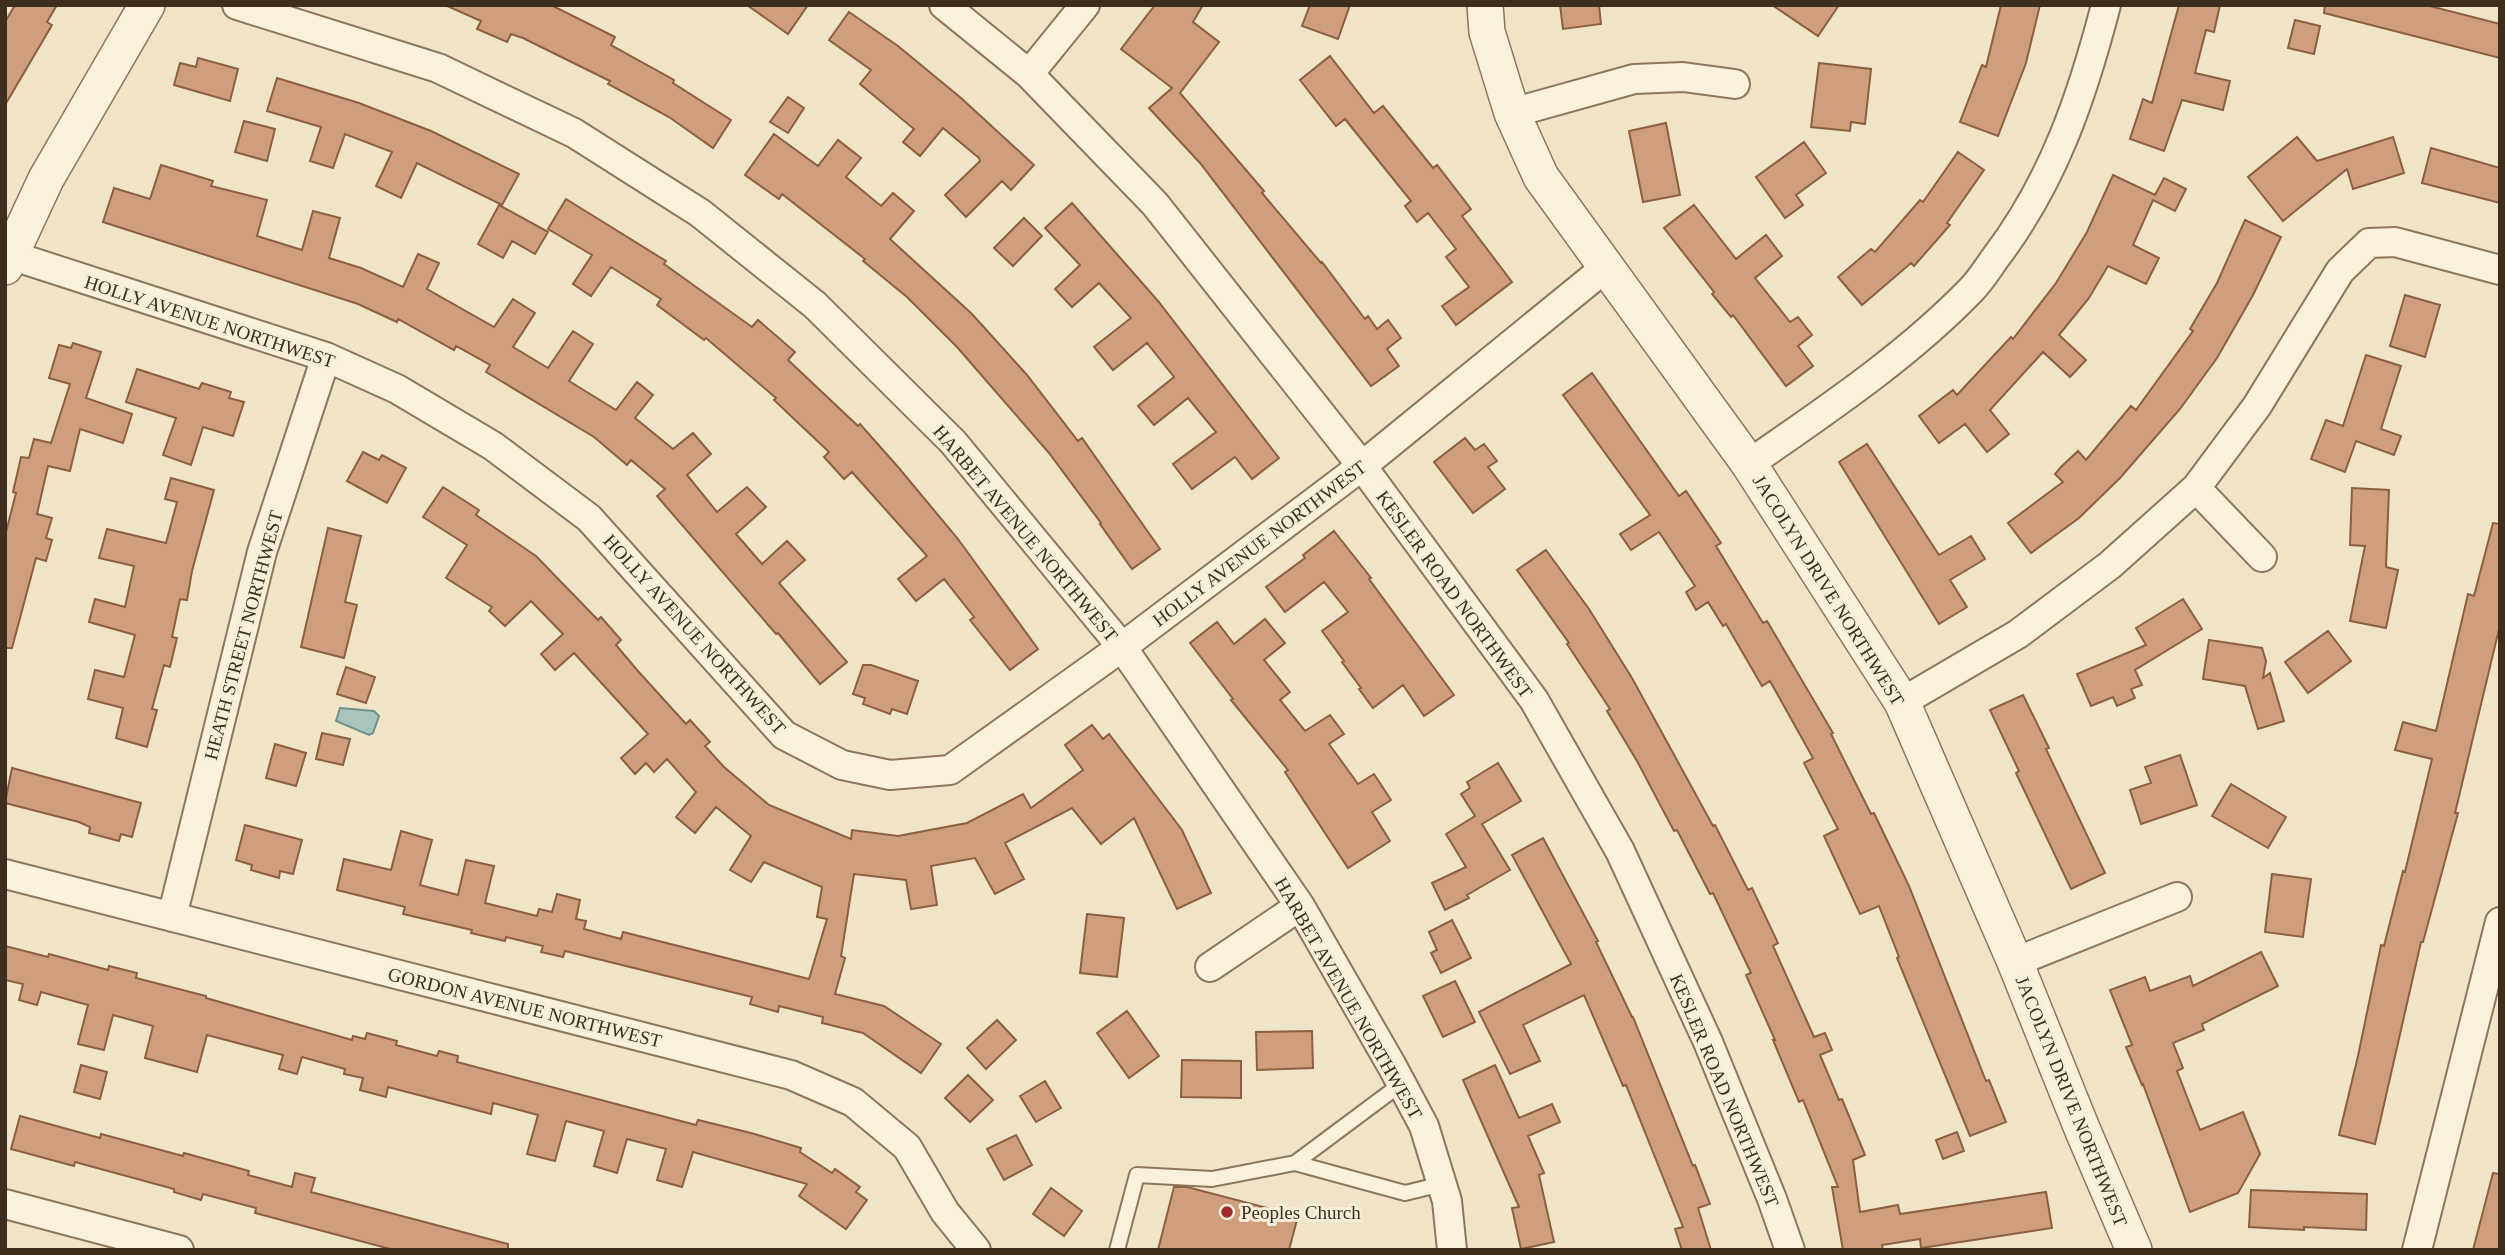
<svg xmlns="http://www.w3.org/2000/svg" width="2505" height="1255" viewBox="0 0 2505 1255" font-family="'Times New Roman',serif">
  <rect width="100%" height="100%" fill="#f0e4c8"/>
  <path fill="#a9c4bc" stroke="#6f938a" stroke-width="2" d="M 340,708 L 374,711 L 379,716 L 373,733 L 369,735 L 336,721 Z"/>
  <path fill="#cf9f7d" stroke="#8d5f41" stroke-width="2" d="M 15,5 L 57,5 L 47,22 L 52,25 L 5,105 L 5,22 Z
    M 445,5 L 551,5 L 615,37 L 611,45 L 674,80 L 673,83 L 731,120 L 713,148 L 669,117 L 608,84 L 610,81 L 523,38 L 511,34 L 507,42 L 477,29 L 481,21 Z
    M 747,5 L 808,5 L 788,34 Z
    M 1155,5 L 1203,5 L 1193,22 L 1219,42 L 1180,93 L 1264,191 L 1262,193 L 1321,263 L 1322,262 L 1365,319 L 1368,316 L 1377,329 L 1388,320 L 1401,338 L 1387,349 L 1399,366 L 1371,386 L 1200,163 L 1149,108 L 1172,88 L 1121,49 Z
    M 1310,5 L 1350,5 L 1338,39 L 1302,26 Z
    M 1560,5 L 1599,5 L 1601,24 L 1563,29 Z
    M 1772,5 L 1839,5 L 1818,36 Z
    M 2001,5 L 2040,5 L 2026,63 L 1998,136 L 1960,122 L 1982,65 L 1986,67 Z
    M 2179,5 L 2220,5 L 2214,32 L 2206,30 L 2195,73 L 2230,81 L 2223,110 L 2182,100 L 2164,151 L 2130,139 L 2143,99 L 2152,103 Z
    M 2325,5 L 2426,5 L 2500,24 L 2500,58 L 2324,13 Z
    M 849,12 L 898,46 L 961,98 L 1034,165 L 1011,190 L 1002,181 L 966,217 L 945,195 L 980,161 L 979,158 L 943,128 L 920,156 L 903,142 L 914,129 L 860,84 L 871,70 L 829,40 Z
    M 2295,20 L 2320,26 L 2314,54 L 2288,48 Z
    M 1330,56 L 1374,113 L 1383,106 L 1433,168 L 1437,165 L 1471,209 L 1462,216 L 1512,282 L 1456,325 L 1442,306 L 1469,287 L 1446,257 L 1456,249 L 1428,213 L 1417,222 L 1405,206 L 1411,201 L 1345,119 L 1336,126 L 1300,80 Z
    M 198,58 L 238,69 L 230,101 L 174,85 L 180,63 L 196,67 Z
    M 1819,63 L 1871,69 L 1865,124 L 1851,122 L 1850,131 L 1811,127 Z
    M 277,78 L 359,103 L 431,131 L 519,174 L 502,205 L 417,163 L 401,198 L 376,186 L 392,152 L 345,134 L 333,168 L 310,161 L 321,127 L 267,111 Z
    M 788,97 L 804,108 L 788,133 L 770,122 Z
    M 244,121 L 275,129 L 267,161 L 235,152 Z
    M 1666,123 L 1680,195 L 1643,202 L 1629,131 Z
    M 774,134 L 818,166 L 838,140 L 861,158 L 846,177 L 881,206 L 893,193 L 914,211 L 890,239 L 972,314 L 1027,375 L 1078,441 L 1082,438 L 1160,549 L 1132,569 L 1100,524 L 1101,523 L 1049,453 L 957,347 L 907,297 L 863,261 L 865,259 L 782,194 L 779,199 L 745,175 Z
    M 2297,137 L 2317,161 L 2393,137 L 2404,173 L 2353,189 L 2347,169 L 2283,221 L 2248,177 Z
    M 1804,142 L 1826,173 L 1796,195 L 1803,205 L 1785,218 L 1756,177 Z
    M 2431,148 L 2500,168 L 2500,203 L 2422,183 Z
    M 1958,152 L 1984,170 L 1947,223 L 1950,225 L 1914,266 L 1911,263 L 1862,305 L 1838,277 L 1871,249 L 1875,252 L 1920,200 L 1923,202 Z
    M 161,165 L 213,181 L 211,186 L 267,200 L 257,236 L 302,250 L 313,211 L 340,218 L 329,258 L 361,268 L 403,287 L 418,254 L 439,263 L 427,289 L 494,327 L 513,299 L 535,313 L 513,347 L 548,368 L 573,331 L 593,344 L 569,381 L 616,410 L 637,382 L 653,395 L 635,418 L 673,449 L 693,433 L 711,454 L 687,475 L 717,512 L 747,487 L 766,507 L 736,534 L 762,564 L 787,541 L 805,560 L 779,583 L 847,662 L 820,684 L 778,633 L 776,634 L 657,496 L 665,489 L 631,460 L 627,465 L 594,437 L 486,372 L 490,365 L 456,346 L 454,350 L 398,319 L 397,322 L 358,304 L 103,222 L 114,188 L 150,199 Z
    M 2113,175 L 2155,195 L 2164,178 L 2186,189 L 2175,211 L 2153,200 L 2133,245 L 2159,258 L 2146,284 L 2108,266 L 2089,298 L 2059,335 L 2086,360 L 2070,377 L 2043,352 L 1990,410 L 2009,434 L 1987,452 L 1965,424 L 1939,443 L 1919,416 L 1953,390 L 1957,395 L 2011,337 L 2013,339 L 2056,283 L 2087,232 Z
    M 566,199 L 666,261 L 664,264 L 752,327 L 758,320 L 795,352 L 788,360 L 858,426 L 860,424 L 898,467 L 958,539 L 1038,649 L 1010,670 L 970,620 L 974,617 L 944,579 L 916,601 L 898,579 L 927,556 L 852,472 L 844,479 L 824,457 L 829,452 L 774,400 L 776,398 L 706,338 L 704,340 L 657,305 L 661,299 L 611,267 L 591,296 L 573,284 L 592,255 L 548,229 Z
    M 1072,203 L 1158,301 L 1279,458 L 1252,479 L 1235,457 L 1192,489 L 1173,464 L 1216,432 L 1188,398 L 1154,425 L 1138,406 L 1174,377 L 1147,343 L 1113,370 L 1094,347 L 1131,318 L 1099,283 L 1072,307 L 1055,289 L 1080,265 L 1045,228 Z
    M 499,205 L 548,232 L 535,254 L 512,241 L 503,258 L 478,244 Z
    M 1694,205 L 1736,259 L 1766,235 L 1782,256 L 1755,278 L 1790,322 L 1798,317 L 1812,335 L 1798,346 L 1813,366 L 1786,386 L 1733,315 L 1731,317 L 1712,294 L 1714,292 L 1664,228 Z
    M 1024,218 L 1042,236 L 1013,266 L 994,248 Z
    M 2245,220 L 2281,237 L 2253,295 L 2217,358 L 2180,409 L 2120,478 L 2079,518 L 2031,553 L 2008,523 L 2063,482 L 2055,474 L 2061,467 L 2078,451 L 2086,460 L 2131,406 L 2136,410 L 2193,331 L 2190,329 L 2217,283 Z
    M 2405,295 L 2440,305 L 2425,357 L 2390,346 Z
    M 73,343 L 101,352 L 86,398 L 132,414 L 123,443 L 80,429 L 70,471 L 48,466 L 37,514 L 52,518 L 46,538 L 52,540 L 46,561 L 36,558 L 12,648 L 5,648 L 5,536 L 16,493 L 13,492 L 21,457 L 29,458 L 34,439 L 51,443 L 70,384 L 49,378 L 59,345 L 71,348 Z
    M 2366,355 L 2401,366 L 2381,429 L 2401,436 L 2394,455 L 2356,441 L 2345,472 L 2311,459 L 2326,420 L 2343,426 Z
    M 137,369 L 199,389 L 202,383 L 231,392 L 229,398 L 244,402 L 233,436 L 203,427 L 191,465 L 163,455 L 176,418 L 126,402 Z
    M 1592,373 L 1679,496 L 1686,491 L 1721,543 L 1716,546 L 1763,623 L 1767,621 L 1833,733 L 1831,734 L 1871,814 L 1874,813 L 1909,886 L 1986,1081 L 1989,1080 L 2006,1122 L 1970,1136 L 1897,958 L 1899,957 L 1879,906 L 1860,914 L 1824,836 L 1838,829 L 1804,763 L 1813,758 L 1770,681 L 1762,686 L 1726,624 L 1723,626 L 1708,602 L 1696,610 L 1686,592 L 1695,586 L 1659,532 L 1631,550 L 1620,534 L 1650,515 L 1563,395 Z
    M 1465,438 L 1475,450 L 1484,444 L 1497,461 L 1488,467 L 1505,489 L 1473,513 L 1434,462 Z
    M 1867,444 L 1939,555 L 1971,536 L 1985,559 L 1950,580 L 1967,607 L 1939,624 L 1839,462 Z
    M 363,452 L 379,460 L 382,455 L 406,468 L 387,503 L 347,481 Z
    M 171,478 L 214,490 L 192,571 L 187,600 L 180,599 L 172,637 L 177,638 L 170,667 L 164,665 L 152,709 L 157,710 L 147,747 L 116,738 L 123,708 L 88,699 L 95,670 L 124,677 L 135,635 L 89,622 L 95,599 L 125,607 L 134,566 L 99,558 L 107,529 L 166,543 L 177,502 L 165,499 Z
    M 443,487 L 479,510 L 476,515 L 536,556 L 598,620 L 601,617 L 621,640 L 616,645 L 637,670 L 686,724 L 690,720 L 710,742 L 705,746 L 724,767 L 769,805 L 851,839 L 852,830 L 898,836 L 967,823 L 1023,794 L 1031,808 L 1083,770 L 1065,745 L 1092,725 L 1103,739 L 1109,734 L 1182,830 L 1211,893 L 1177,909 L 1134,818 L 1101,844 L 1072,808 L 1005,843 L 1024,879 L 995,894 L 975,858 L 931,866 L 937,905 L 911,909 L 906,880 L 854,874 L 841,956 L 845,958 L 835,994 L 884,1006 L 941,1044 L 921,1073 L 863,1033 L 822,1023 L 823,1017 L 779,1006 L 778,1012 L 750,1004 L 752,997 L 565,951 L 563,957 L 541,952 L 543,946 L 506,937 L 505,941 L 471,933 L 472,930 L 403,914 L 405,907 L 337,890 L 344,859 L 391,870 L 401,831 L 432,840 L 420,885 L 458,895 L 466,860 L 494,866 L 485,903 L 537,916 L 539,909 L 552,912 L 557,894 L 580,900 L 576,919 L 586,921 L 584,929 L 621,939 L 623,932 L 809,979 L 827,919 L 817,917 L 822,887 L 764,862 L 751,882 L 730,870 L 751,836 L 716,807 L 695,833 L 676,817 L 696,792 L 667,759 L 654,772 L 646,763 L 635,774 L 621,758 L 648,734 L 574,653 L 555,670 L 541,654 L 563,634 L 531,601 L 505,626 L 489,611 L 492,607 L 446,578 L 467,545 L 423,517 Z
    M 2352,488 L 2389,490 L 2386,567 L 2398,570 L 2386,628 L 2350,621 L 2365,546 L 2350,545 Z
    M 2493,523 L 2500,524 L 2500,625 L 2455,813 L 2458,813 L 2423,942 L 2421,942 L 2375,1144 L 2339,1135 L 2358,1056 L 2381,945 L 2384,946 L 2403,871 L 2405,872 L 2432,759 L 2395,750 L 2403,722 L 2436,731 L 2468,594 L 2474,596 Z
    M 328,528 L 361,536 L 345,602 L 357,605 L 344,658 L 301,647 Z
    M 1334,531 L 1371,578 L 1369,579 L 1454,695 L 1424,716 L 1403,685 L 1373,708 L 1359,689 L 1361,688 L 1342,662 L 1344,661 L 1322,631 L 1348,612 L 1324,582 L 1285,612 L 1266,587 L 1305,558 L 1303,555 Z
    M 1546,550 L 1589,609 L 1632,678 L 1713,826 L 1715,825 L 1748,890 L 1752,888 L 1778,943 L 1773,946 L 1814,1037 L 1825,1033 L 1832,1050 L 1820,1055 L 1839,1100 L 1842,1099 L 1865,1155 L 1853,1160 L 1860,1212 L 1898,1205 L 1900,1214 L 2046,1192 L 2052,1228 L 1921,1248 L 1920,1239 L 1882,1245 L 1883,1250 L 1843,1250 L 1832,1187 L 1838,1187 L 1803,1100 L 1799,1102 L 1773,1040 L 1775,1040 L 1746,975 L 1751,973 L 1713,893 L 1710,894 L 1677,830 L 1674,831 L 1637,761 L 1607,711 L 1610,709 L 1567,644 L 1569,643 L 1517,570 Z
    M 2183,599 L 2202,629 L 2135,670 L 2142,685 L 2131,689 L 2135,698 L 2117,706 L 2113,697 L 2091,706 L 2077,674 L 2146,645 L 2136,628 Z
    M 1265,619 L 1285,643 L 1264,660 L 1290,692 L 1280,700 L 1305,731 L 1330,715 L 1344,734 L 1329,744 L 1358,784 L 1374,774 L 1391,800 L 1372,812 L 1390,841 L 1348,868 L 1285,772 L 1288,770 L 1231,700 L 1233,699 L 1190,643 L 1217,622 L 1234,644 Z
    M 2328,631 L 2351,661 L 2308,693 L 2285,662 Z
    M 2209,640 L 2262,648 L 2266,661 L 2263,678 L 2270,673 L 2284,721 L 2258,729 L 2245,686 L 2203,679 Z
    M 863,665 L 871,665 L 918,681 L 907,714 L 892,709 L 890,714 L 863,704 L 865,698 L 853,694 Z
    M 346,667 L 375,677 L 366,703 L 337,694 Z
    M 2023,695 L 2049,748 L 2046,749 L 2105,873 L 2071,889 L 2016,773 L 2019,771 L 1990,710 Z
    M 322,733 L 350,739 L 343,765 L 316,759 Z
    M 275,744 L 306,753 L 296,786 L 266,778 Z
    M 2180,755 L 2197,805 L 2141,824 L 2130,790 L 2151,783 L 2145,767 Z
    M 1498,763 L 1521,801 L 1482,824 L 1510,870 L 1467,895 L 1469,898 L 1445,910 L 1432,883 L 1466,867 L 1446,834 L 1475,816 L 1461,794 L 1470,788 L 1467,782 Z
    M 12,768 L 141,803 L 132,837 L 121,834 L 119,841 L 89,833 L 90,827 L 79,822 L 5,803 Z
    M 2231,784 L 2286,817 L 2268,848 L 2212,816 Z
    M 245,825 L 302,840 L 293,874 L 280,871 L 279,878 L 251,870 L 252,865 L 236,860 Z
    M 1543,838 L 1598,941 L 1596,942 L 1632,1017 L 1633,1017 L 1693,1166 L 1695,1165 L 1710,1204 L 1698,1208 L 1711,1250 L 1682,1250 L 1675,1229 L 1683,1227 L 1626,1085 L 1623,1086 L 1584,995 L 1523,1025 L 1540,1061 L 1510,1074 L 1479,1012 L 1571,964 L 1512,855 Z
    M 2272,874 L 2311,879 L 2303,937 L 2265,932 Z
    M 1087,914 L 1124,918 L 1117,977 L 1080,973 Z
    M 1452,920 L 1471,958 L 1441,973 L 1431,953 L 1437,950 L 1429,932 Z
    M 5,946 L 48,957 L 49,954 L 108,970 L 109,966 L 137,973 L 136,978 L 206,996 L 206,998 L 352,1040 L 353,1036 L 365,1039 L 367,1033 L 397,1041 L 396,1045 L 437,1056 L 439,1051 L 458,1056 L 457,1062 L 696,1125 L 698,1120 L 751,1133 L 801,1148 L 800,1152 L 832,1173 L 835,1169 L 860,1187 L 856,1192 L 867,1200 L 846,1229 L 799,1196 L 807,1184 L 693,1152 L 682,1187 L 657,1180 L 666,1149 L 627,1139 L 617,1173 L 594,1166 L 604,1131 L 566,1121 L 555,1161 L 527,1154 L 538,1115 L 493,1103 L 491,1114 L 388,1087 L 386,1097 L 360,1090 L 363,1078 L 344,1074 L 345,1069 L 302,1057 L 297,1074 L 279,1069 L 283,1055 L 207,1035 L 197,1072 L 145,1058 L 153,1026 L 113,1015 L 104,1050 L 78,1044 L 88,1005 L 41,992 L 37,1005 L 19,1000 L 23,984 L 5,980 Z
    M 2261,952 L 2278,986 L 2202,1024 L 2204,1030 L 2173,1043 L 2183,1068 L 2177,1071 L 2200,1130 L 2243,1112 L 2260,1154 L 2238,1193 L 2190,1212 L 2143,1084 L 2142,1085 L 2126,1047 L 2132,1045 L 2110,990 L 2145,977 L 2150,991 L 2190,976 L 2193,986 Z
    M 1455,981 L 1475,1022 L 1443,1037 L 1423,996 Z
    M 1127,1011 L 1159,1056 L 1129,1078 L 1097,1033 Z
    M 997,1020 L 1016,1040 L 986,1069 L 967,1048 Z
    M 1312,1031 L 1313,1068 L 1257,1070 L 1256,1032 Z
    M 1182,1060 L 1241,1061 L 1241,1098 L 1181,1097 Z
    M 81,1065 L 107,1072 L 100,1099 L 74,1092 Z
    M 1495,1065 L 1519,1118 L 1552,1104 L 1560,1122 L 1528,1136 L 1544,1173 L 1539,1175 L 1554,1242 L 1521,1249 L 1512,1208 L 1519,1207 L 1463,1080 Z
    M 968,1075 L 993,1100 L 970,1122 L 945,1098 Z
    M 1045,1081 L 1061,1108 L 1036,1122 L 1020,1096 Z
    M 20,1116 L 100,1138 L 101,1134 L 183,1156 L 184,1153 L 249,1171 L 248,1175 L 292,1187 L 295,1173 L 315,1178 L 311,1192 L 508,1244 L 508,1250 L 394,1250 L 255,1213 L 256,1208 L 203,1194 L 201,1200 L 174,1192 L 174,1189 L 75,1162 L 74,1166 L 11,1149 Z
    M 1957,1132 L 1964,1151 L 1943,1159 L 1936,1140 Z
    M 1016,1135 L 1032,1165 L 1004,1180 L 987,1149 Z
    M 2493,1173 L 2500,1174 L 2500,1250 L 2473,1250 Z
    M 1174,1187 L 1187,1187 L 1298,1216 L 1289,1250 L 1158,1250 Z
    M 1051,1188 L 1082,1211 L 1064,1236 L 1033,1214 Z
    M 2251,1190 L 2367,1194 L 2366,1230 L 2304,1227 L 2304,1230 L 2249,1227 Z"/>
  <g fill="none" stroke-linecap="round" stroke-linejoin="round">
    <defs>
      <path id="service" d="M 1295,1163 L 1405,1193 L 1442,1184
        M 1117,1250 L 1137,1175 L 1212,1179 L 1295,1163 L 1401,1084"/>
      <path id="minor" d="M 237,5 L 438,68 L 574,133 L 700,213 L 815,305 L 953,442 L 1122,647 L 1300,906 L 1392,1066 L 1424,1126 L 1447,1201 L 1452,1250
        M 944,5 L 1029,74 L 1155,204 L 1362,466 L 1534,700 L 1620,851 L 1708,1042 L 1772,1199 L 1790,1250
        M 1029,74 L 1085,5
        M 1512,113 L 1634,79 L 1683,77 L 1735,84
        M 10,255 L 326,357 L 397,389 L 493,446 L 589,518 L 784,735 L 842,765 L 890,775 L 950,770 L 1122,647 L 1362,466 L 1605,268
        M 1749,464 C 1826,410 1905,358 1971,290 C 1980,281 1988,268 1996,257 C 2054,180 2082,97 2106,5
        M 2196,488 L 2262,557
        M 1902,702 L 2018,634 L 2110,565 L 2196,488 L 2257,406 L 2340,271 L 2369,243 L 2395,242 L 2500,270
        M 5,874 L 791,1075 L 853,1102 L 907,1147 L 945,1212 L 976,1250
        M 172,917 L 262,552 L 326,357
        M 2015,962 L 2177,897
        M 1210,967 L 1300,906
        M 5,1204 L 179,1250
        M 2417,1250 L 2500,922"/>
      <path id="tertiary" d="M 1485,5 L 1487,32 L 1512,113 L 1541,177 L 1749,464 L 1902,702 L 2015,962 L 2083,1131 L 2134,1250
        M 5,267 L 46,179 L 147,5"/>
    </defs>
    <use href="#service" stroke="#8d765c" stroke-width="18"/>
    <use href="#minor" stroke="#8d765c" stroke-width="32"/>
    <use href="#tertiary" stroke="#8d765c" stroke-width="38"/>
    <use href="#service" stroke="#faf1dc" stroke-width="14"/>
    <use href="#minor" stroke="#faf1dc" stroke-width="28"/>
    <use href="#tertiary" stroke="#faf1dc" stroke-width="35"/>
  </g>
  <circle fill="#9e2a2b" stroke="#f7eed8" stroke-width="2.5" cx="1227" cy="1212" r="7"/>
  <g text-anchor="middle" stroke-width="6" stroke-linejoin="round" paint-order="stroke">
    <g font-size="19" fill="#3d2e20" stroke="#f7eed8">
      <text transform="translate(210 321) rotate(18)" y="7">HOLLY AVENUE NORTHWEST</text>
      <text transform="translate(1026 533) rotate(50)" y="7">HARBET AVENUE NORTHWEST</text>
      <text transform="translate(1259 543) rotate(-37)" y="7">HOLLY AVENUE NORTHWEST</text>
      <text transform="translate(1829 590) rotate(58)" y="7">JACOLYN DRIVE NORTHWEST</text>
      <text transform="translate(1455 594) rotate(54)" y="7">KESLER ROAD NORTHWEST</text>
      <text transform="translate(695 634) rotate(48)" y="7">HOLLY AVENUE NORTHWEST</text>
      <text transform="translate(243 635) rotate(-75)" y="7">HEATH STREET NORTHWEST</text>
      <text transform="translate(1349 998) rotate(60)" y="7">HARBET AVENUE NORTHWEST</text>
      <text transform="translate(525 1007) rotate(14)" y="7">GORDON AVENUE NORTHWEST</text>
      <text transform="translate(1725 1090) rotate(67)" y="7">KESLER ROAD NORTHWEST</text>
      <text transform="translate(2072 1101) rotate(68)" y="7">JACOLYN DRIVE NORTHWEST</text>
    </g>
    <g font-size="19" fill="#3d2e20" stroke="#f7eed8" text-anchor="start">
      <text x="1241" y="1219">Peoples Church</text>
    </g>
  </g>
  <rect width="2505" height="1255" fill="none" stroke="#3d2e20" stroke-width="14"/>
</svg>
